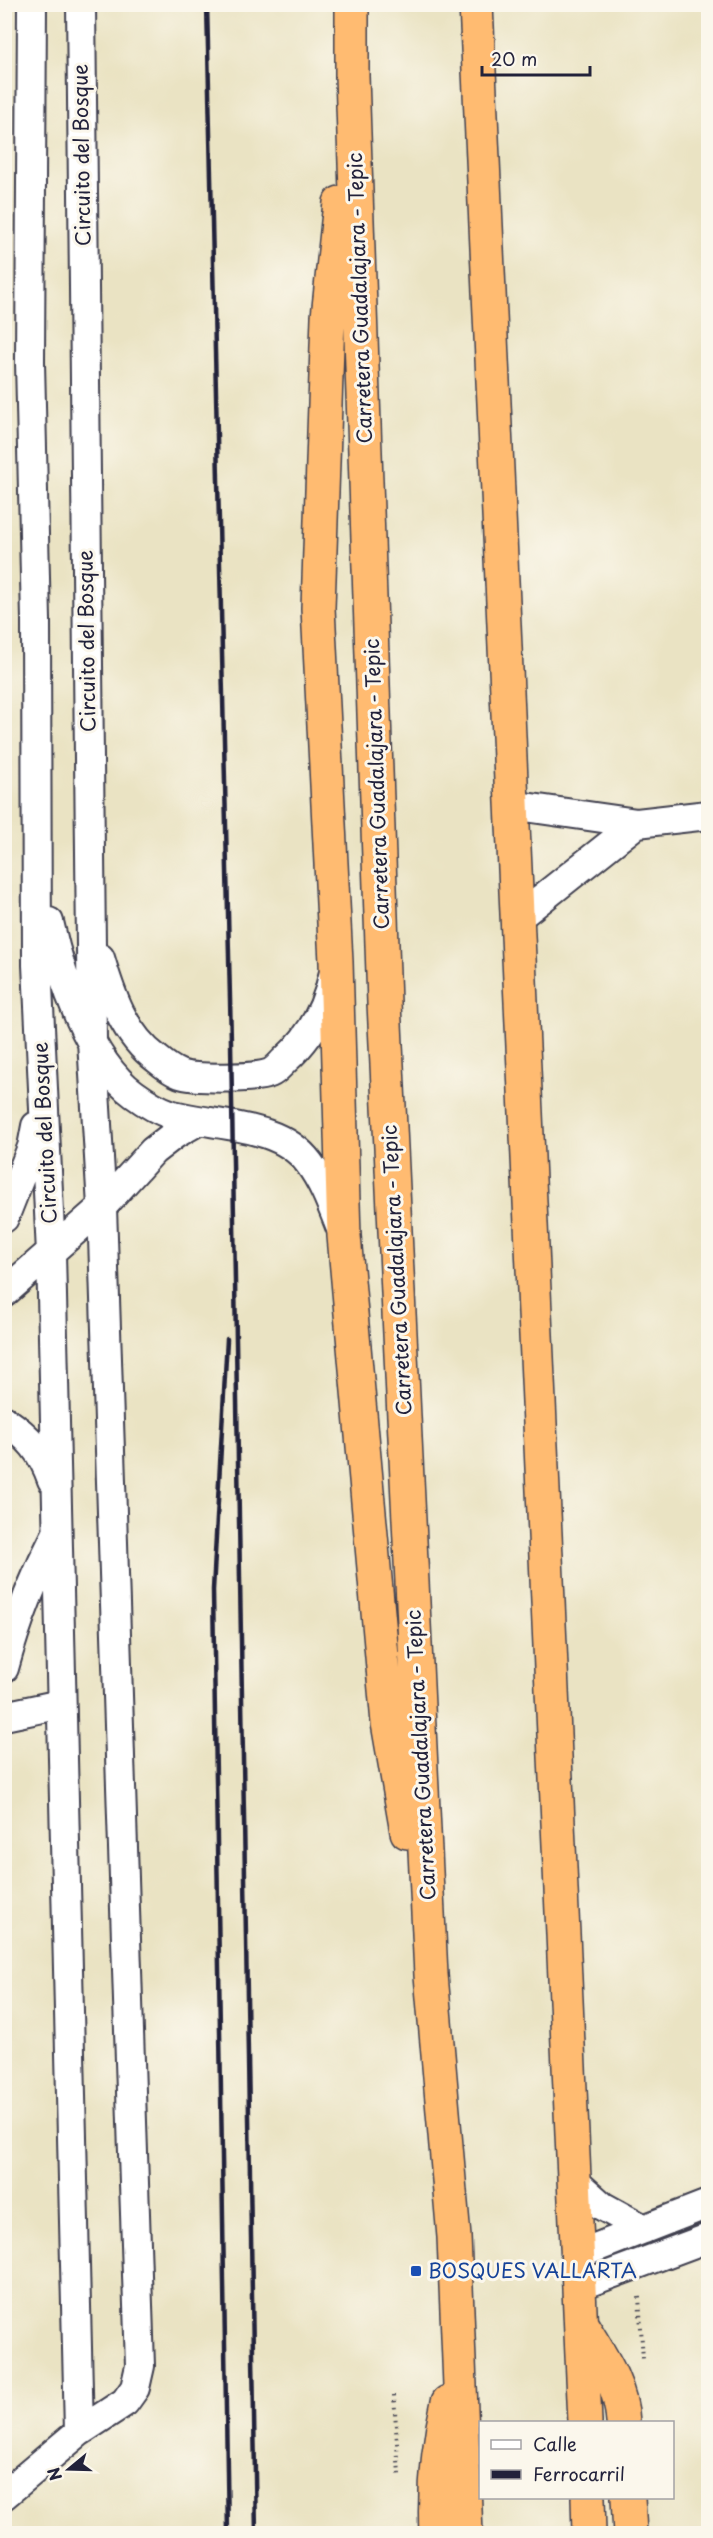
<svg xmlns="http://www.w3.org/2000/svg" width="713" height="2538" viewBox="0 0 713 2538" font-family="'Playpen Sans',sans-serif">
  <rect width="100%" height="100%" fill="#fbf7ec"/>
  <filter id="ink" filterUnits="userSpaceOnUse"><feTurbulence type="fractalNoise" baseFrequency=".0167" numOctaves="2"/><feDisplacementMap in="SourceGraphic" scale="12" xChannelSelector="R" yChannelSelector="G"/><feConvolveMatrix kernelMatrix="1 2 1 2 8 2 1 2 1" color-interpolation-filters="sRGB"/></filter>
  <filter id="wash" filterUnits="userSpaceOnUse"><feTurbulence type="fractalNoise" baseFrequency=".008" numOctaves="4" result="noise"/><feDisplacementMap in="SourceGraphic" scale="24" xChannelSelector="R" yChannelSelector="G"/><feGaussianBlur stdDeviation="1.35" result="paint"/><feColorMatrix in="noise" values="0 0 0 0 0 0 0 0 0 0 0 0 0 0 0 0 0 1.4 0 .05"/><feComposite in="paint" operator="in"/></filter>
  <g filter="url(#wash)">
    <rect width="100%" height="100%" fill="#eae3c3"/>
  </g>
  <g filter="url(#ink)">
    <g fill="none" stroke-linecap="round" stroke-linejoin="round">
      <defs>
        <path id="street" d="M 32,4 L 30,362 L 36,620 L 37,965 L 51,1253 L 79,2432
          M 511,805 L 637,823 L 708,815
          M 516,919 L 637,823
          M 49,922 C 61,976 88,1061 134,1094 C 145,1102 158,1110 170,1114 C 215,1127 279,1122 309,1163 C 324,1183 332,1206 341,1229
          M 100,958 C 111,995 124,1035 157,1059 C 163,1064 172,1071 180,1074 C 193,1079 257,1079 270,1073 C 275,1071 280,1065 284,1061 C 310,1038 326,1010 333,976
          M 4,1218 L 32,1147 L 36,1126
          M 4,1293 L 102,1207 L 153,1151 L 175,1134 L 198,1121
          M 4,1420 C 29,1437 42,1451 52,1480
          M 4,1668 C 17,1620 34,1577 57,1533
          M 4,1716 L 61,1704
          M 574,2181 L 602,2206 L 644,2229
          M 577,2255 L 708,2204
          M 579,2286 L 708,2238
          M 4,2495 L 79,2432 L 125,2402 L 135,2388 L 140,2366 L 102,1207 L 92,1041 L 81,4"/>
        <path id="highway" d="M 352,4 L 352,76 L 384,1003 L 431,1975 L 454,2237 L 466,2534
          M 476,4 L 585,2422
          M 340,203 L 328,317 L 318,608 L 336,962 L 344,1236 L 388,1723 L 407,1832
          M 583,2327 C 602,2358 621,2385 623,2422
          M 588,2498 L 589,2534
          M 628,2498 L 630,2534
          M 436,2534 C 434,2489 438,2445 448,2402"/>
      </defs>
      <use href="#street" stroke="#403f4f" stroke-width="32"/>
      <use href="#highway" stroke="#403f4f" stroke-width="36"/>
      <path stroke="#403f4f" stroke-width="4" stroke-dasharray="1.5 4.5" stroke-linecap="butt" d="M 639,2297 L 643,2359
        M 394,2395 L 399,2475"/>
      <use href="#street" stroke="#fff" stroke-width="28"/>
      <use href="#highway" stroke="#ffbb71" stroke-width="33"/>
      <path stroke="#22223b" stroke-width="4.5" d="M 207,4 L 231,1042 L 256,2534
        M 227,1339 L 213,1590 L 228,2534"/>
    </g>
  </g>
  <rect fill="#1a4fb4" stroke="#fbf7ec" stroke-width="2" x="410" y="2265" width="12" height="12" rx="3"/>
  <g text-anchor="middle" stroke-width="6" stroke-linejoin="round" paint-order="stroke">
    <g font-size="20" fill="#22223b" stroke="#fbf7ec">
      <text transform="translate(82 155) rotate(-91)" y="7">Circuito del Bosque</text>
      <text transform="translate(360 298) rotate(-92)" y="7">Carretera Guadalajara - Tepic</text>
      <text transform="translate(87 641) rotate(-91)" y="7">Circuito del Bosque</text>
      <text transform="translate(377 784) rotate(-92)" y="7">Carretera Guadalajara - Tepic</text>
      <text transform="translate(45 1133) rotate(-93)" y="7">Circuito del Bosque</text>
      <text transform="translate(397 1270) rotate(-93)" y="7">Carretera Guadalajara - Tepic</text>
      <text transform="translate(421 1755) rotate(-93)" y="7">Carretera Guadalajara - Tepic</text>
    </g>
    <g font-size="20" fill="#164399" stroke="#fbf7ec" text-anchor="start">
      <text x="428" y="2278">BOSQUES VALLARTA</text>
    </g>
  </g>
  <rect width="713" height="2538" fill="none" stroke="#fbf7ec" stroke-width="24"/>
  <rect x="479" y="2421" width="195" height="78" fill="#fbf7ec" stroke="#a4a2a5" stroke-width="1.5"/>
  <rect x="491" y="2440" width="30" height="9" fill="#ffffff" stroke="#a4a2a5" stroke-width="1.5"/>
  <text x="533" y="2451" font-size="18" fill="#22223b">Calle</text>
  <rect x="491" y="2470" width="30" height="9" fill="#22223b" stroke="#a4a2a5" stroke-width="1.5"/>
  <text x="533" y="2481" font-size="18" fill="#22223b">Ferrocarril</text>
  <g transform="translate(69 2469) rotate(251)" stroke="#fbf7ec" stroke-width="4.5" paint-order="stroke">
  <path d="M0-4.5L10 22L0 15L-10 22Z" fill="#22223b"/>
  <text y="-9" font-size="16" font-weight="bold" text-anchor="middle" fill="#22223b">N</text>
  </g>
  <path d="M482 66v9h108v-9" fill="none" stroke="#22223b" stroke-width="3"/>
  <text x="491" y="66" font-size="18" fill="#22223b" stroke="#fbf7ec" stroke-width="4.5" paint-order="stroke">20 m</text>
</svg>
